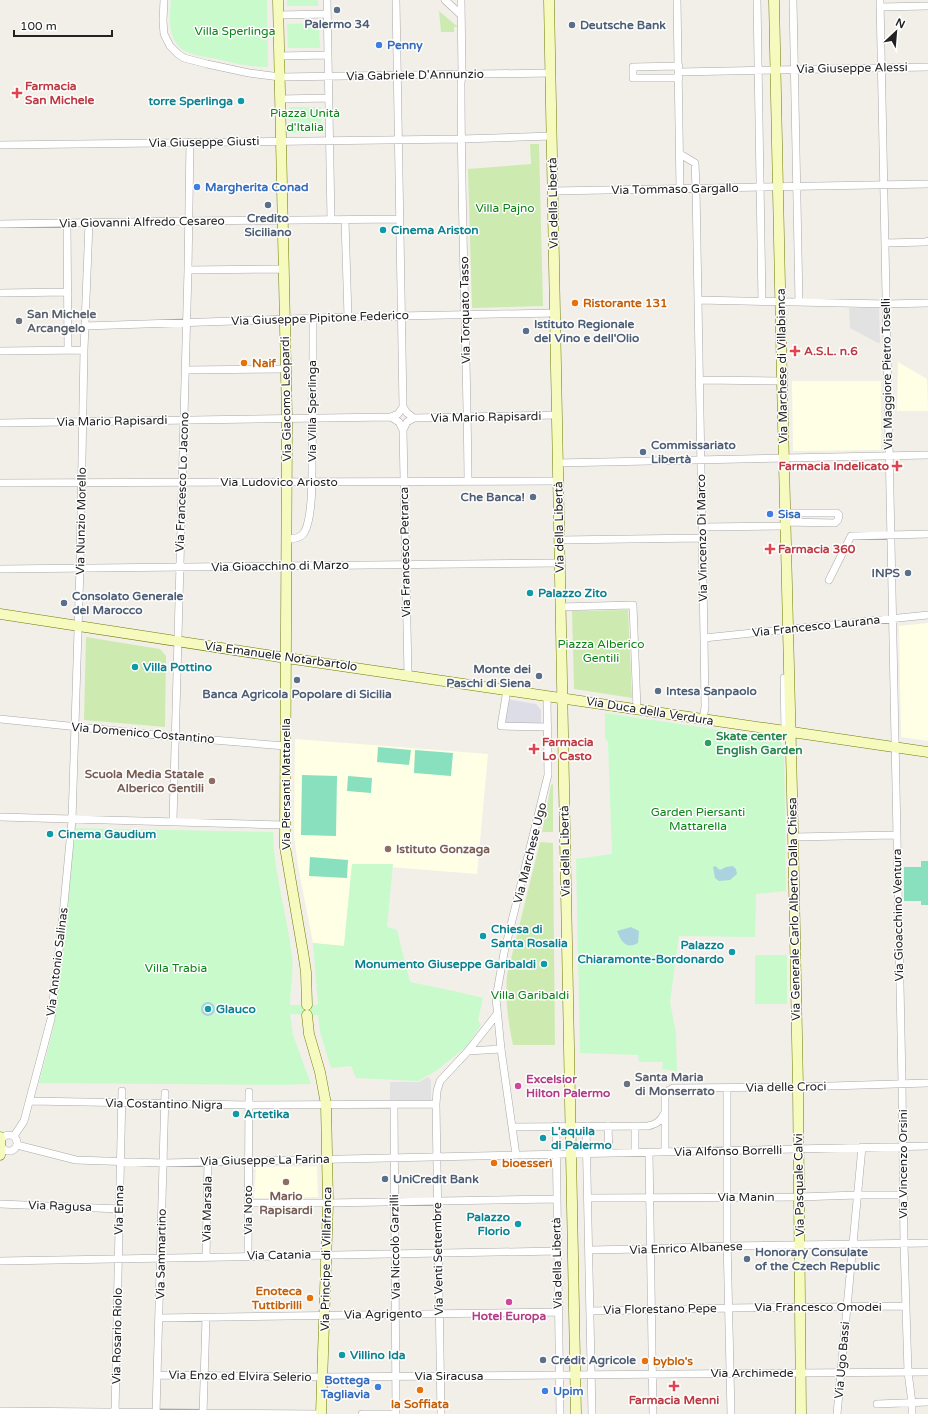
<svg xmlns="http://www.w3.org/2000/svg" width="928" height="1414" viewBox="0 0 928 1414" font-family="'Varela Round',sans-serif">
  <rect width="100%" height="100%" fill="#f2efe9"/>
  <path fill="#ffffe5" d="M 898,362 L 927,379 L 928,411 L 897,411 Z
    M 792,381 L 881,381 L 881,450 L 793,451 Z
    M 928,623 L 928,741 L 901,737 L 899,626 Z
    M 295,739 L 488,754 L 477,874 L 352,864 L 344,946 L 313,943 L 298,866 L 294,835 Z
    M 317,1166 L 318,1197 L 254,1198 L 256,1167 Z"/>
  <path fill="#cdebb0" d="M 439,11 L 458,27 L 454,27 L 454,32 L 441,32 Z
    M 530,144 L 539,144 L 543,306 L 472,308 L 468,169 L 531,164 Z
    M 628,610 L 632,698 L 574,689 L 572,611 Z
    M 86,637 L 160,649 L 166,656 L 165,727 L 84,720 Z
    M 553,784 L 553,832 L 542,832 L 551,785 Z
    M 540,842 L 553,843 L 555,1045 L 513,1045 C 508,1022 505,999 507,975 Z"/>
  <path fill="#c8facc" d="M 171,0 L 267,0 L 268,67 C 250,67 234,63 217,59 C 207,57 196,56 187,52 C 167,43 169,18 171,0 Z
    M 287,0 L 318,0 L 318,6 L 287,6 Z
    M 319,23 L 320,48 L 288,48 L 287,24 Z
    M 289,107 L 321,107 L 321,132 L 290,133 Z
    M 605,713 L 774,738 L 781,742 L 784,751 L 786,891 L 756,894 L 755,937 L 679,936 L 670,1002 L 676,1033 L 677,1071 L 662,1069 L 663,1062 L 639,1062 L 638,1055 L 580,1053 L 576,859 L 612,854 L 608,742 L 605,738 Z
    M 74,828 L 273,832 C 274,875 287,914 292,956 C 294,972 290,989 290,1005 L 318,1005 L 313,943 L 344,946 L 352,864 L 393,864 L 387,927 L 397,930 L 410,982 L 454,991 L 483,998 L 478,1020 L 481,1025 L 467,1046 L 436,1071 L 418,1081 L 356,1078 L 351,1066 L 331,1068 L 320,1032 L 318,1015 L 290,1014 L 293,1035 L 311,1084 L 275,1085 L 39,1083 L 53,1030 L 68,895 Z
    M 755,955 L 787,955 L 787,1004 L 755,1004 Z"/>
  <path fill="#88e0be" d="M 378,747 L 411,750 L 409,765 L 377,762 Z
    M 415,750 L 453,753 L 451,776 L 414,773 Z
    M 302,775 L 337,776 L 336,836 L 301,835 Z
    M 348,776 L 372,778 L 371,793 L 347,791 Z
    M 310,857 L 348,860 L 347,878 L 309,876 Z
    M 921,861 L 928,861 L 928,905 L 921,905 L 921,901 L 904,901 L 904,867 L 921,867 Z"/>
  <path fill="#e2e2e2" d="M 849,308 L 879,308 L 880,343 L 876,342 L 850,328 Z
    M 428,1077 L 431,1080 L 431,1101 L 390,1101 L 390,1082 L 419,1082 Z"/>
  <path fill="#dddde8" d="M 507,699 L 536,704 L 541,710 L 541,725 L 501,726 Z"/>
  <path fill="#aad3df" d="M 715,866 L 720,870 L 726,867 L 733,866 L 736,869 L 737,874 L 730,880 L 719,881 L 715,878 L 713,867 Z
    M 631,927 L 639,931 L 638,943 C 626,950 621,941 617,931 Z
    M201 1009a7 7 0 1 1 14 0a7 7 0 1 1-14 0Z"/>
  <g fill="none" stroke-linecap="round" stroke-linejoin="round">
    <defs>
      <path id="street" d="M 164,0 L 163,21 L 164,34 L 170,46 L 178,54 L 184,58 L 207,64 L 249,73 L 280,77 L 551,73
        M 327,0 L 331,220
        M 396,0 L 403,407
        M 445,0 L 461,15
        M 461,0 L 462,74 L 461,83 C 461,216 467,349 468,481
        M 677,0 L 680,189
        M 757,0 L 762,302
        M 793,0 L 799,302
        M 880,0 L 902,1083 L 904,1244 L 908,1372 L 912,1403 L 912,1414
        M 880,7 L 928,6
        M 279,15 L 327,14
        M 279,56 L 328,55
        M 679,66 L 633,67 L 633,78 L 679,78
        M 679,72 L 928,67
        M 280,99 L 328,98
        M 0,145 L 461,139 L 552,136
        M 680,154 L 695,163 L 696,188 L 704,638 L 705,707 L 703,719
        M 553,191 L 928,184
        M 345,220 L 348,317
        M 67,223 L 68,350
        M 0,224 L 189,221 L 400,219
        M 885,243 L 925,242 L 928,241
        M 188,270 L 278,269 L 284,271
        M 0,293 L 68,292
        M 698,300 L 886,304 L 928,303
        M 85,326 L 348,317 L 555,313
        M 0,351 L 84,350
        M 185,370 L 286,369
        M 699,380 L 782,381
        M 403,407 L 407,413 L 414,418
        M 391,417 L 399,422 L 403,430 L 408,675
        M 0,423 L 391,417 L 398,414 L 403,407
        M 403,430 L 407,422 L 414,418 L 557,415
        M 558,463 L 928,455
        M 0,483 L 558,481
        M 785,513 L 837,513 L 839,515 L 838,520 L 835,523 L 785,522
        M 702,527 L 785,526
        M 287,539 C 294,539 302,538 305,531 C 313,515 312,476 312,458 C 313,411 313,365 313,318
        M 559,540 L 702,538
        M 0,569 L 560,563
        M 829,580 L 851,536 L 928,534
        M 560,607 L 633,605 L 637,709
        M 704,638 L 928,615
        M 784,678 L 785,731
        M 507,690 L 501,726 L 548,727
        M 0,719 L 176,737 L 285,746
        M 0,817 L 284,825
        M 173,821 L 188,270 L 190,142
        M 793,837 L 896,835
        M 468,1051 L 501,1049
        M 727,1088 L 727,1239 L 731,1414
        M 30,1101 L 249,1105 L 436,1104 L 437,1091 L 440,1081 L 468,1051 L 497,1014
        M 394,1104 L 396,1414
        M 436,1104 L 441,1414
        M 556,1126 L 560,1414
        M 586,1126 L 592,1414
        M 608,1126 L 609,1153
        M 635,1126 L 635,1152
        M 512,1127 L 648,1126 C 656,1124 660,1122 664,1114
        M1 1143a8 8 0 1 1 16 0a8 8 0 1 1-16 0Z
        M 14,1136 L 24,1121 L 51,1019 L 63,915 L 72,820 L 80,567 L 84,350 L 89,223
        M 17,1145 L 76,1160 L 163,1163 L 928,1146
        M 649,1152 L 653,1414
        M 665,1152 L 665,1097 L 668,1091 L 673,1088 L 798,1087 L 928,1083
        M 516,1155 L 501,1049 L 496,998 L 504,953 L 548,775 L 547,696
        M 588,1198 L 799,1197 L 858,1195 L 903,1195
        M 248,1203 L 328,1203 L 556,1199
        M 0,1204 L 120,1209
        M 589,1250 L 642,1249 L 728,1246 L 928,1243
        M 248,1256 L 249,1092
        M 206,1257 L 208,1162
        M 0,1261 L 557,1251
        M 590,1311 L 730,1308 L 906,1306
        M 159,1318 L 558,1312
        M 157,1375 L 323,1377 L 928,1372
        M 877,1404 L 928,1402
        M 0,1411 L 319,1414
        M 115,1414 L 122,1091
        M 156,1414 L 165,1093
        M 203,1414 L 206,1318
        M 362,1414 L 396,1414
        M 837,1414 L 862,1147"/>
      <path id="secondary" d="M 278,0 L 287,419 L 285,847 L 303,952 L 306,972 L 307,1005
        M 549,0 L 576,1414
        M 774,0 L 782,381 L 793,833 L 798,1087 L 801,1414
        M 0,614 L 280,657 L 928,752
        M 307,1015 L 309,1034 L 320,1072 L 326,1104 L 328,1203 L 321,1414
        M 0,1137 L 0,1155"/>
    </defs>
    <use href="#street" stroke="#a9a9a9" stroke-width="8"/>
    <use href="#secondary" stroke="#707d05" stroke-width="11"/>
    <use href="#street" stroke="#fff" stroke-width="7"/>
    <use href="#secondary" stroke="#f7fabf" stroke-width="10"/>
  </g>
  <g fill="#5c6f8a" stroke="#fff" stroke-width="1.5">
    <circle cx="337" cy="10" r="4"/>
    <circle cx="572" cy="25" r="4"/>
    <circle cx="268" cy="205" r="4"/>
    <circle cx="526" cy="331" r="4"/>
    <circle cx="643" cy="452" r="4"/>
    <circle cx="533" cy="497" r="4"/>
    <circle cx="908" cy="573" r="4"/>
    <circle cx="64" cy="603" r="4"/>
    <circle cx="539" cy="676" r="4"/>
    <circle cx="297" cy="680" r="4"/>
    <circle cx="658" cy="691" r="4"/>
    <circle cx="385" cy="1179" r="4"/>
    <circle cx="747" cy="1259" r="4"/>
    <circle cx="543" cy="1360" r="4"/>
  </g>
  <g fill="#3f7fe0" stroke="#fff" stroke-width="1.5">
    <circle cx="379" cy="45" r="4"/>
    <circle cx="197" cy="187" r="4"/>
    <circle cx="770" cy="514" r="4"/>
    <circle cx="378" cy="1387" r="4"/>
    <circle cx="545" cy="1391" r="4"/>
  </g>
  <g fill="#e0444e" stroke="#fff" stroke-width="1.5">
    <path d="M15 87h4v4h4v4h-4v4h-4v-4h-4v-4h4z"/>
    <path d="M793 345h4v4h4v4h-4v4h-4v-4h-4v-4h4z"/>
    <path d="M895 460h4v4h4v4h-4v4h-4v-4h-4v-4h4z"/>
    <path d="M768 543h4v4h4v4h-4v4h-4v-4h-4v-4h4z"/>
    <path d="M532 743h4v4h4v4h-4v4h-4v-4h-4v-4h4z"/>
    <path d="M672 1380h4v4h4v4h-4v4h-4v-4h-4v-4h4z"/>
  </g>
  <g fill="#0f9aa8" stroke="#fff" stroke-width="1.5">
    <circle cx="241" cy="101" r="4"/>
    <circle cx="383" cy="230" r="4"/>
    <circle cx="530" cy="593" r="4"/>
    <circle cx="135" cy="667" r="4"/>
    <circle cx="50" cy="834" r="4"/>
    <circle cx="483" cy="936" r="4"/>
    <circle cx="732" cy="952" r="4"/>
    <circle cx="544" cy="964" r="4"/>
    <circle cx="208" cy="1009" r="4"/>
    <circle cx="236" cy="1114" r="4"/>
    <circle cx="543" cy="1138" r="4"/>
    <circle cx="518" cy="1224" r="4"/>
    <circle cx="342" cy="1355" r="4"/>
  </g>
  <g fill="#e8710a" stroke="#fff" stroke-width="1.5">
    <circle cx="575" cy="303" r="4"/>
    <circle cx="244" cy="363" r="4"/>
    <circle cx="494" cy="1163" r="4"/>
    <circle cx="310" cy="1298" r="4"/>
    <circle cx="645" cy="1361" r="4"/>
    <circle cx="420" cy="1390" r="4"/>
  </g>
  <g fill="#6b7280" stroke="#fff" stroke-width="1.5">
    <circle cx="19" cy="321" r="4"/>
    <circle cx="627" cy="1084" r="4"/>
  </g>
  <circle fill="#2e9e5b" stroke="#fff" stroke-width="1.5" cx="708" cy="743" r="4"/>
  <g fill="#8d6e63" stroke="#fff" stroke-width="1.5">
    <circle cx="212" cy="781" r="4"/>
    <circle cx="388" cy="849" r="4"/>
    <circle cx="286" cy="1182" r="4"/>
  </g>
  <g fill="#d1479c" stroke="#fff" stroke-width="1.5">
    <circle cx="518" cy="1086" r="4"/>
    <circle cx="509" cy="1302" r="4"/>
  </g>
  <g text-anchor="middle" stroke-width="3" stroke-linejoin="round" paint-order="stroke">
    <g font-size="12" font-weight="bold" fill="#4e5e75" stroke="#fff" text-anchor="start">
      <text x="337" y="28" text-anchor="middle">Palermo 34</text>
      <text x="580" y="29">Deutsche Bank</text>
      <text x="268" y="222" text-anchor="middle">Credito<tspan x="268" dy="14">Siciliano</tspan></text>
      <text x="534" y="328">Istituto Regionale<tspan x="534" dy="14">del Vino e dell'Olio</tspan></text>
      <text x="651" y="449">Commissariato<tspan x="651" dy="14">Libertà</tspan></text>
      <text x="525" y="501" text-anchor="end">Che Banca!</text>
      <text x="900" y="577" text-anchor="end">INPS</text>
      <text x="72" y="600">Consolato Generale<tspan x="72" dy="14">del Marocco</tspan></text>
      <text x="531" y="673" text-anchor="end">Monte dei<tspan x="531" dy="14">Paschi di Siena</tspan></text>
      <text x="666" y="695">Intesa Sanpaolo</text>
      <text x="297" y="698" text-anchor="middle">Banca Agricola Popolare di Sicilia</text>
      <text x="393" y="1183">UniCredit Bank</text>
      <text x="755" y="1256">Honorary Consulate<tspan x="755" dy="14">of the Czech Republic</tspan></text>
      <text x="551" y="1364">Crédit Agricole</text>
    </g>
    <g font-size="12" fill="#0c8416" stroke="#fff">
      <text x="235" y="35">Villa Sperlinga</text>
      <text x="305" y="117">Piazza Unità<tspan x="305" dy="14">d'Italia</tspan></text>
      <text x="505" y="212">Villa Pajno</text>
      <text x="601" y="648">Piazza Alberico<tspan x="601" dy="14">Gentili</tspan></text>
      <text x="698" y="816">Garden Piersanti<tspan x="698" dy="14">Mattarella</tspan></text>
      <text x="176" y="972">Villa Trabia</text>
      <text x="530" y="999">Villa Garibaldi</text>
    </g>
    <g font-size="12" font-weight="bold" fill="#366cbe" stroke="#fff" text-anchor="start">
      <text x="387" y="49">Penny</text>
      <text x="205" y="191">Margherita Conad</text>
      <text x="778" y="518">Sisa</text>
      <text x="370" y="1384" text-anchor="end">Bottega<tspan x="370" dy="14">Tagliavia</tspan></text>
      <text x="553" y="1395">Upim</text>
    </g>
    <g font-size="12" fill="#222" stroke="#fff">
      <text transform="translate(852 68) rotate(-1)" y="4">Via Giuseppe Alessi</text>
      <text transform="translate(415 75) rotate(-1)" y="4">Via Gabriele D'Annunzio</text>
      <text transform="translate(204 142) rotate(-1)" y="4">Via Giuseppe Giusti</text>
      <text transform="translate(675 189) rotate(-1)" y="4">Via Tommaso Gargallo</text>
      <text transform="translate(553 203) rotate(-91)" y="4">Via della Libertà</text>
      <text transform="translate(142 222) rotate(-1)" y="4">Via Giovanni Alfredo Cesareo</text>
      <text transform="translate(465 310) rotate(-91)" y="4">Via Torquato Tasso</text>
      <text transform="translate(320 318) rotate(-2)" y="4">Via Giuseppe Pipitone Federico</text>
      <text transform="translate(782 366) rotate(-91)" y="4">Via Marchese di Villabianca</text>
      <text transform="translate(887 374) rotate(-91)" y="4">Via Maggiore Pietro Toselli</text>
      <text transform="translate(286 399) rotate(-91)" y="4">Via Giacomo Leopardi</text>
      <text transform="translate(312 411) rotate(-90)" y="4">Via Villa Sperlinga</text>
      <text transform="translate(486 417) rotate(-1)" y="4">Via Mario Rapisardi</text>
      <text transform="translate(112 421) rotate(-1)" y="4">Via Mario Rapisardi</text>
      <text transform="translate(182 482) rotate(-88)" y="4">Via Francesco Lo Jacono</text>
      <text x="279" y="486">Via Ludovico Ariosto</text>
      <text transform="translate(81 521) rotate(-89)" y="4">Via Nunzio Morello</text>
      <text transform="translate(559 527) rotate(-91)" y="4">Via della Libertà</text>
      <text transform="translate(702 538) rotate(-91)" y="4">Via Vincenzo Di Marco</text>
      <text transform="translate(405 552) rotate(-91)" y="4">Via Francesco Petrarca</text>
      <text transform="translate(280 566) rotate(-1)" y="4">Via Gioacchino di Marzo</text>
      <text transform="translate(816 626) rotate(-6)" y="4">Via Francesco Laurana</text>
      <text transform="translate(281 656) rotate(8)" y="4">Via Emanuele Notarbartolo</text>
      <text transform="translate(650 711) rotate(9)" y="4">Via Duca della Verdura</text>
      <text transform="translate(143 733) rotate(5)" y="4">Via Domenico Costantino</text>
      <text transform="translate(286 784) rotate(-90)" y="4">Via Piersanti Mattarella</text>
      <text transform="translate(565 851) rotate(-91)" y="4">Via della Libertà</text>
      <text transform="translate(530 853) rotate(-76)" y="4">Via Marchese Ugo</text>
      <text transform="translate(794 909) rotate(-91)" y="4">Via Generale Carlo Alberto Dalla Chiesa</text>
      <text transform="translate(898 915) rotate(-91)" y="4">Via Gioacchino Ventura</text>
      <text transform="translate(57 962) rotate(-83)" y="4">Via Antonio Salinas</text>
      <text transform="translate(786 1087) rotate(-1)" y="4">Via delle Croci</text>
      <text transform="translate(164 1104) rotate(1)" y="4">Via Costantino Nigra</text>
      <text transform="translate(728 1151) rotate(-1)" y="4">Via Alfonso Borrelli</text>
      <text transform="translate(265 1160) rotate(-1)" y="4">Via Giuseppe La Farina</text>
      <text transform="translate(903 1164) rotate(-90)" y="4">Via Vincenzo Orsini</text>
      <text transform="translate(799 1185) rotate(-91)" y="4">Via Pasquale Calvi</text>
      <text x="746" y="1201">Via Manin</text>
      <text transform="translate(60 1206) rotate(2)" y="4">Via Ragusa</text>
      <text transform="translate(207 1209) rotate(-89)" y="4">Via Marsala</text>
      <text transform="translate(119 1210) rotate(-89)" y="4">Via Enna</text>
      <text transform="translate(248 1210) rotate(-90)" y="4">Via Noto</text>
      <text transform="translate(395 1247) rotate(-91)" y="4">Via Niccolò Garzilli</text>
      <text transform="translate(686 1248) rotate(-2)" y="4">Via Enrico Albanese</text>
      <text transform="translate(161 1254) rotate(-89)" y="4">Via Sammartino</text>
      <text transform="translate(279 1255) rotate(-1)" y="4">Via Catania</text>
      <text transform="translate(326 1259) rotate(-89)" y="4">Via Principe di Villafranca</text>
      <text transform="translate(438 1259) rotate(-91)" y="4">Via Venti Settembre</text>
      <text transform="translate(557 1263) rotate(-91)" y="4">Via della Libertà</text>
      <text x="818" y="1311">Via Francesco Omodei</text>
      <text transform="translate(660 1309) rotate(-1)" y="4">Via Florestano Pepe</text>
      <text transform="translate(383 1314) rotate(-1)" y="4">Via Agrigento</text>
      <text transform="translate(117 1336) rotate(-89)" y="4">Via Rosario Riolo</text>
      <text transform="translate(842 1360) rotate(-85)" y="4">Via Ugo Bassi</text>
      <text x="752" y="1377">Via Archimede</text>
      <text transform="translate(240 1376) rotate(1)" y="4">Via Enzo ed Elvira Selerio</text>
      <text x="449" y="1380">Via Siracusa</text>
    </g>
    <g font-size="12" font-weight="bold" fill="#be3a42" stroke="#fff" text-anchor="start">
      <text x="25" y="90">Farmacia<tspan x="25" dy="14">San Michele</tspan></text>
      <text x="804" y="355">A.S.L. n.6</text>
      <text x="889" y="470" text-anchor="end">Farmacia Indelicato</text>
      <text x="778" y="553">Farmacia 360</text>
      <text x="542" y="746">Farmacia<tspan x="542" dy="14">Lo Casto</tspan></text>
      <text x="674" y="1404" text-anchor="middle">Farmacia Menni</text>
    </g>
    <g font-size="12" font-weight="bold" fill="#0d838f" stroke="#fff" text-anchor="start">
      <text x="233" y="105" text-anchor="end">torre Sperlinga</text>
      <text x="391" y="234">Cinema Ariston</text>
      <text x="538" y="597">Palazzo Zito</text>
      <text x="143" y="671">Villa Pottino</text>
      <text x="58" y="838">Cinema Gaudium</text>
      <text x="491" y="933">Chiesa di<tspan x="491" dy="14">Santa Rosalia</tspan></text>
      <text x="724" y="949" text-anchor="end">Palazzo<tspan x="724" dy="14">Chiaramonte-Bordonardo</tspan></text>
      <text x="536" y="968" text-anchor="end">Monumento Giuseppe Garibaldi</text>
      <text x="216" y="1013">Glauco</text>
      <text x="244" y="1118">Artetika</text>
      <text x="551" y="1135">L'aquila<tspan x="551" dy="14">di Palermo</tspan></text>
      <text x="510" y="1221" text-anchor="end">Palazzo<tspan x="510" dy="14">Florio</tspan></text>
      <text x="350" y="1359">Villino Ida</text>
    </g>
    <g font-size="12" font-weight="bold" fill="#c56008" stroke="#fff" text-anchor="start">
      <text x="583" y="307">Ristorante 131</text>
      <text x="252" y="367">Naif</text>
      <text x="502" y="1167">bioesserì</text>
      <text x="302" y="1295" text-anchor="end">Enoteca<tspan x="302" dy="14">Tuttibrilli</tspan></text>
      <text x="653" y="1365">byblo's</text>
      <text x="420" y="1408" text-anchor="middle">la Soffiata</text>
    </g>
    <g font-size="12" font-weight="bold" fill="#5b616d" stroke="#fff" text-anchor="start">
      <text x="27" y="318">San Michele<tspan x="27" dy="14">Arcangelo</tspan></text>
      <text x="635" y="1081">Santa Maria<tspan x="635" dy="14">di Monserrato</tspan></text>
    </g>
    <g font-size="12" font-weight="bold" fill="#27864d" stroke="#fff" text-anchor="start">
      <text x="716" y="740">Skate center<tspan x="716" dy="14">English Garden</tspan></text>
    </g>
    <g font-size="12" font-weight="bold" fill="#785e54" stroke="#fff" text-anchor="end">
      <text x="204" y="778">Scuola Media Statale<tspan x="204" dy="14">Alberico Gentili</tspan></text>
      <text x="396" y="853" text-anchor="start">Istituto Gonzaga</text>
      <text x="286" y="1200" text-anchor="middle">Mario<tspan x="286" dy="14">Rapisardi</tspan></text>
    </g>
    <g font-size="12" font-weight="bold" fill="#b23c85" stroke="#fff" text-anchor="start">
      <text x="526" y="1083">Excelsior<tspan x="526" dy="14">Hilton Palermo</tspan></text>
      <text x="509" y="1320" text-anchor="middle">Hotel Europa</text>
    </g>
  </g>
  <g transform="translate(896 32) rotate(26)" stroke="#ffffff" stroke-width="3" paint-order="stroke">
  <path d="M0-3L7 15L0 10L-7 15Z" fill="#222222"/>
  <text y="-6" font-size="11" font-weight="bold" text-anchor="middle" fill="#222222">N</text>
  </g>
  <path d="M14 30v6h98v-6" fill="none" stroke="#222222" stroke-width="2"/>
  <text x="20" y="30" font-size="12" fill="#222222" stroke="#ffffff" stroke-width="3" paint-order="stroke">100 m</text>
</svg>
